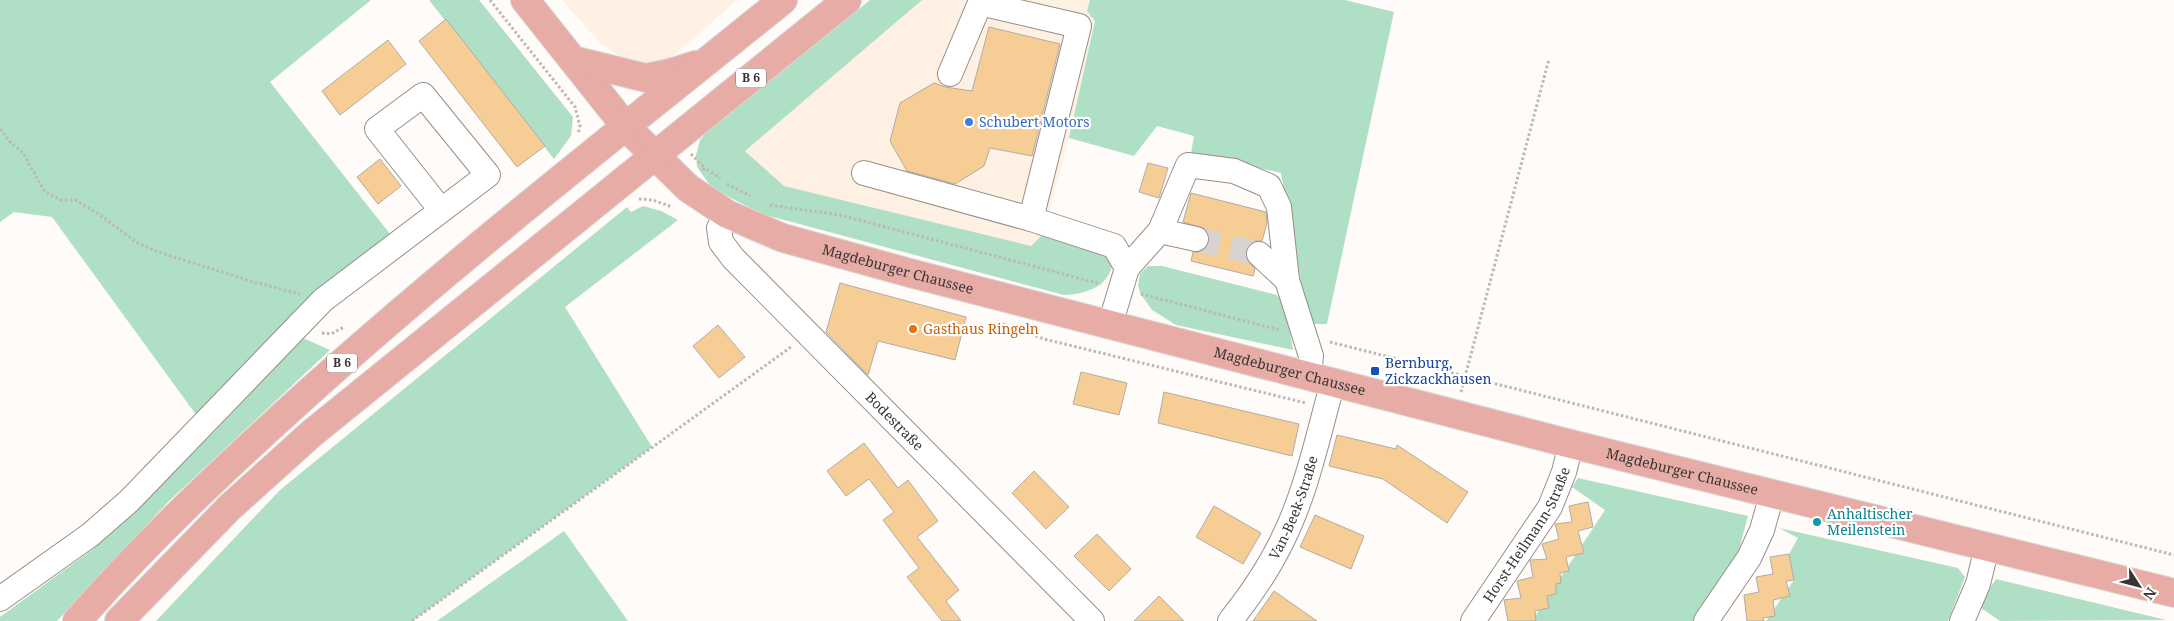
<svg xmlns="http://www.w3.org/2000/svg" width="2174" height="621" viewBox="0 0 2174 621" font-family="'Noto Serif',serif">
  <rect width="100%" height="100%" fill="#fefbf8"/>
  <path fill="#fef0e3" d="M 562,0 L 737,0 L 669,59 L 650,64 L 628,61 L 601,44 Z
    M 922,0 L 1090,0 L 1088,11 L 1095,21 L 1069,138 L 1043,234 L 1031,246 L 784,186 L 745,150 Z"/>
  <path fill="#afdfc5" d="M 0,0 L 371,0 L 270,82 L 390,234 L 316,291 L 197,416 L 52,217 L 14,212 L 0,222 Z
    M 429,0 L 479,0 L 573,117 L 571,136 L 554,159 Z
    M 870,0 L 922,0 L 745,151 L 784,186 L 1031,246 L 1043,234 L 1107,254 L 1113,260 C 1111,286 1087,294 1064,295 L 762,214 L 712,188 L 697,167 L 696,155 L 700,140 L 710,128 Z
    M 1090,0 L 1345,0 L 1394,12 L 1327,324 L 1309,324 L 1281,173 L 1191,153 L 1194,136 L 1157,126 L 1134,156 L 1069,138 L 1095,21 L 1087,11 Z
    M 643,206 L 661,211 L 678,220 L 565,307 L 652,447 L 412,621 L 156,621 L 280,490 L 627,207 L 631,212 Z
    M 1148,266 L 1162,266 L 1277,295 L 1286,307 L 1293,350 L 1176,325 L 1152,310 L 1140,293 L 1138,285 L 1140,274 Z
    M 303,338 L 330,350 L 168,502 L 57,621 L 0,621 L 0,617 L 92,550 L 214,432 Z
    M 1578,478 L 1748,516 L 1734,568 L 1699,621 L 1532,621 L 1605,510 L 1572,487 Z
    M 1779,528 L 1958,568 L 1965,577 L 1948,621 L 1766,621 L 1794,580 L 1789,554 L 1798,538 Z
    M 564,531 L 628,621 L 437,621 Z
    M 1996,579 L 2166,620 L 2000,621 L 1978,606 Z"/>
  <path fill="#f5cd95" stroke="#b2aca4" d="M 446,19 L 545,146 L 517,167 L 419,41 Z
    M 989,27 L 1060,44 L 1032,156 L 990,148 L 984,166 L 955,184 L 907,171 L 890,141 L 900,103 L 934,83 L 945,87 L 972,91 Z
    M 388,40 L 406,64 L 340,115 L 322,91 Z
    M 380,159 L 401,186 L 378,204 L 357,177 Z
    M 1148,163 L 1168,168 L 1159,198 L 1139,192 Z
    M 1191,193 L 1266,212 L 1267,223 L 1262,241 L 1255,241 L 1249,244 L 1246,251 L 1246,258 L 1255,269 L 1253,276 L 1191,261 L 1193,252 L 1200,252 L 1206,249 L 1209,242 L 1209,234 L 1205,229 L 1183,222 Z
    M 840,283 L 966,317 L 955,360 L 878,341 L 868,375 L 826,332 Z
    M 718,325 L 745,357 L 719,378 L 693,346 Z
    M 1081,372 L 1127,383 L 1119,415 L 1073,404 Z
    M 1164,392 L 1299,424 L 1292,456 L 1158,423 Z
    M 1337,435 L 1396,449 L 1397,445 L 1468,492 L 1447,523 L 1383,479 L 1329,466 Z
    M 864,443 L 898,488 L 908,480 L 938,521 L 917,537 L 959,590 L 946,601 L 961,621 L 942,621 L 907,577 L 919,568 L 883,520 L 894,512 L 869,479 L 846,496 L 827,471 Z
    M 1034,471 L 1069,507 L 1046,529 L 1012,493 Z
    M 1588,502 L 1593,527 L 1578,531 L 1584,553 L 1566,557 L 1569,571 L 1560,573 L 1561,583 L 1556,584 L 1556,594 L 1547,596 L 1549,608 L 1535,611 L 1536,621 L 1508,621 L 1504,600 L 1521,598 L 1517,581 L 1533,577 L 1530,560 L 1547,559 L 1542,544 L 1559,539 L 1555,524 L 1572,522 L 1569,506 Z
    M 1214,506 L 1261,533 L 1243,564 L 1196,537 Z
    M 1315,515 L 1364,536 L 1351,569 L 1300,547 Z
    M 1097,534 L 1131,569 L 1109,591 L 1074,556 Z
    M 1789,554 L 1794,580 L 1786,581 L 1790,596 L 1773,600 L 1775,616 L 1763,618 L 1764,621 L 1747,621 L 1744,595 L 1759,592 L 1756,577 L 1773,574 L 1770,557 Z
    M 1274,591 L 1317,621 L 1253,621 Z
    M 1159,596 L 1184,621 L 1134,621 Z"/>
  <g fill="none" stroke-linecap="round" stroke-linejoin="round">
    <path stroke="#d6d3d0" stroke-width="24" stroke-dasharray="24 12" stroke-linecap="butt" d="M 1196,239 L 1259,254"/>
    <defs>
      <g id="minor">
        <path d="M 950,74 L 980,3 L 1079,26 L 1031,219"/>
        <path d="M 864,173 L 1031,219 L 1114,246 L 1127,268"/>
        <path id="s1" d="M 727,214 L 719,228 L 721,242 L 733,258 L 1092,621"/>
        <path d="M 1160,231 L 1188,165 L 1234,171 L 1269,186 L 1279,207 L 1287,280 L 1311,356 L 1309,375"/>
        <path d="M 1259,254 L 1287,280"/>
        <path d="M 1110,325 L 1127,268 L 1160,231 L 1196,239"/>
        <path d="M 0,599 L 90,535 L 129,501 L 323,300 L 488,175 L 423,95 L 377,129 L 441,210"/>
        <path id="s2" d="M 1230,621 C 1250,596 1268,570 1282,541 C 1307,491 1318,435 1333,382"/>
        <path id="s3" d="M 1473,621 L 1550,507 L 1564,472 L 1571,444"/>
        <path d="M 1706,621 L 1749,558 L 1762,530 L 1772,494"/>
        <path d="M 1962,621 L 1978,584 L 1987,547"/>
      </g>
      <g id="major">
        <path id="s4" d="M 525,0 L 626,127 L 688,188 L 727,214 L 783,238 L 910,273 L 1571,444 L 2174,593"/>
        <path d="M 573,60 L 646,78 L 670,73 L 695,65"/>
        <path d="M 77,621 C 149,539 228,465 309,392 C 462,255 623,129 783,0"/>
        <path d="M 119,621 L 229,508 L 311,434 L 847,0"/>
      </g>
    </defs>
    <use href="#minor" stroke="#968f88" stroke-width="26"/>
    <use href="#major" stroke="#d7d7d6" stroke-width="30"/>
    <path stroke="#bbb8b5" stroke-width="3" stroke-dasharray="2.5 2.5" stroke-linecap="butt" d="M 490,0 L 575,107 L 580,126 L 578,134
      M 0,129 L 11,143 L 23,153 L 45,192 L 61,200 L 76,200 L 103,217 L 136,242 L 158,252 L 247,280 L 300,294
      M 691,154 L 705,168
      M 703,170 L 705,168 L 720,178
      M 727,184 L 750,196
      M 639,199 L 653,200 L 672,207
      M 770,205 L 840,215 L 1101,284
      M 1141,294 L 1280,330
      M 998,322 L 1044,339 L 1306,403
      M 322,333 L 331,334 L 344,327
      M 1330,342 L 2174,555
      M 1461,392 L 1549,59
      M 412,621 L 791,347"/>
    <use href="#minor" stroke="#fff" stroke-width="24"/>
    <use href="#major" stroke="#e8aca6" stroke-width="28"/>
  </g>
  <circle fill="#3f7fe0" stroke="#fff" stroke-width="2" cx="969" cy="122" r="5"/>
  <circle fill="#e8710a" stroke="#fff" stroke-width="2" cx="913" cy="329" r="5"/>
  <rect fill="#1a4fb4" stroke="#fff" stroke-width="2" x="1370" y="366" width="10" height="10" rx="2.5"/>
  <circle fill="#0f9aa8" stroke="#fff" stroke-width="2" cx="1817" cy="522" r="5"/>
  <g text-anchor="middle" stroke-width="4.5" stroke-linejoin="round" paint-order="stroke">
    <g fill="#fff" stroke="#747270" stroke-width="1">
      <rect x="736" y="68.5" width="30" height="19" rx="4"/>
      <rect x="327" y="353.5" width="30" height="19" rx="4"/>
    </g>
    <g font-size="12" font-weight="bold" fill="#383532">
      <text x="751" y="82">B 6</text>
      <text x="342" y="367">B 6</text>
    </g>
    <g font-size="14" fill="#366cbe" stroke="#fff" text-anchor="start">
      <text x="979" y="127">Schubert Motors</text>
    </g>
    <g font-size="14" fill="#383532" stroke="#fff">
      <text dy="5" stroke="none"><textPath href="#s4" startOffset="476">Magdeburger Chaussee</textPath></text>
      <text dy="5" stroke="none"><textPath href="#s4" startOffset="881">Magdeburger Chaussee</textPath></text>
      <text dy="5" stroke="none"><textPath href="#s1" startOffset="280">Bodestraße</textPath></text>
      <text dy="5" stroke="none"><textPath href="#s4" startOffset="1286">Magdeburger Chaussee</textPath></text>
      <text dy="5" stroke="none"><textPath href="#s2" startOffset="131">Van-Beek-Straße</textPath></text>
      <text dy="5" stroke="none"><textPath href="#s3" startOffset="102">Horst-Heilmann-Straße</textPath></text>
    </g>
    <g font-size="14" fill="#c56008" stroke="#fff" text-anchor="start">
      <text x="923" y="334">Gasthaus Ringeln</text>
    </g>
    <g font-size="14" fill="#164399" stroke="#fff" text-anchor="start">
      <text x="1385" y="368">Bernburg,<tspan x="1385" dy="16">Zickzackhausen</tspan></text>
    </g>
    <g font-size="14" fill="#0d838f" stroke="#fff" text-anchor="start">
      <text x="1827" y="519">Anhaltischer<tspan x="1827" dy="16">Meilenstein</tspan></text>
    </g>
  </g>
  <g transform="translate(2139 586) rotate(126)" stroke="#ffffff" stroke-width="4" paint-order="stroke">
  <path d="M0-4L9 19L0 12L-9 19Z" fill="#383532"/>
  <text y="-8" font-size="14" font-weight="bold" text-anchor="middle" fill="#383532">N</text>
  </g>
</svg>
